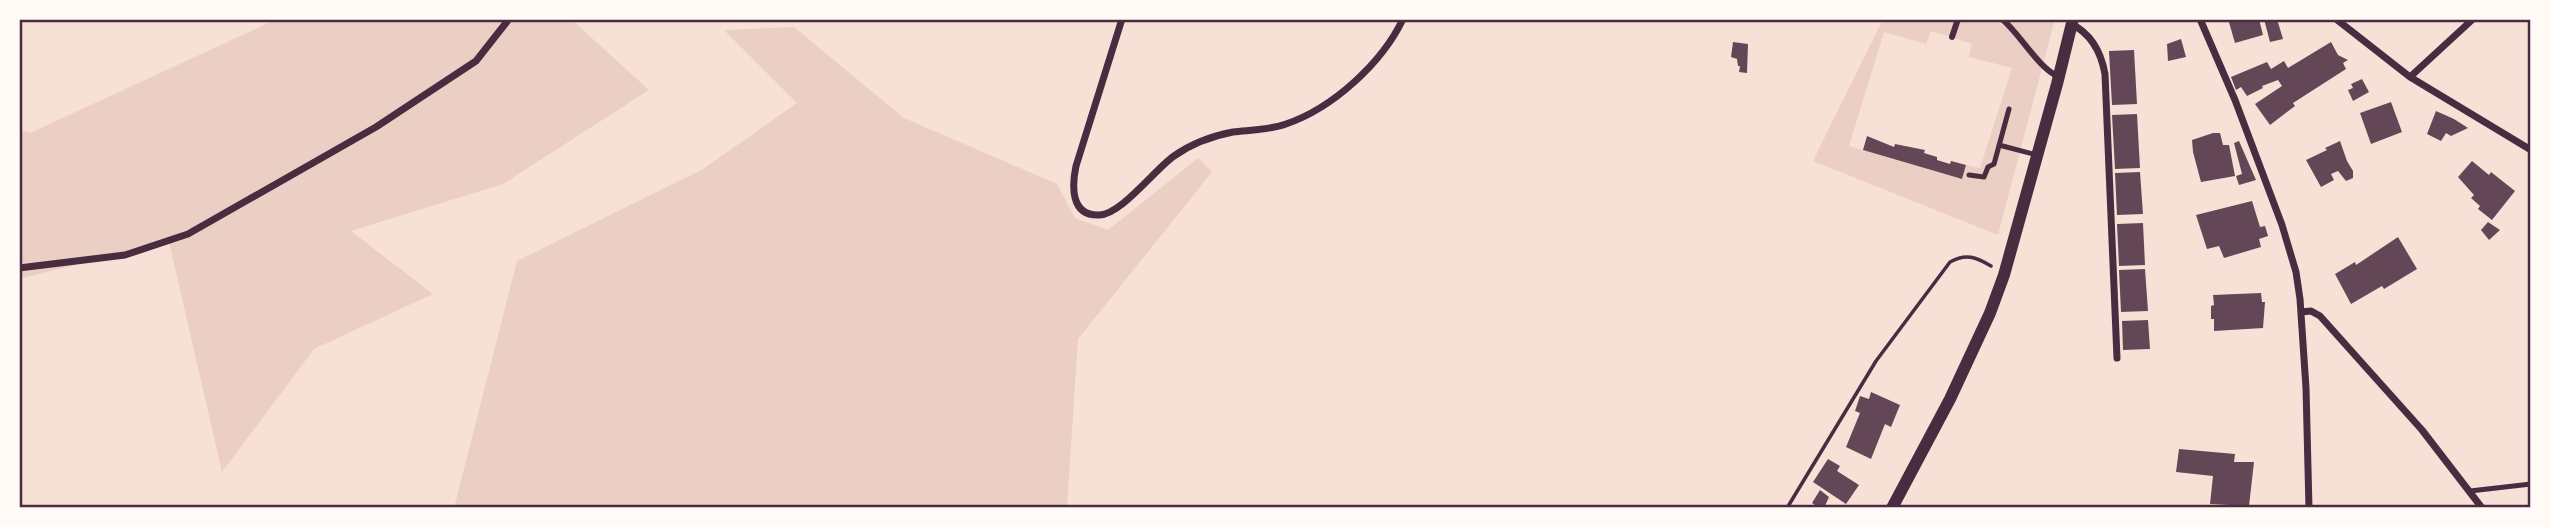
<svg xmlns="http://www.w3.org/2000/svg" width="2550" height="527" viewBox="0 0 2550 527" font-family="'Zilla Slab',serif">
  <rect width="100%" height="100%" fill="#f7e1d7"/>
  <path fill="#ebcfc5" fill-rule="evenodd" d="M 277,19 L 571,19 L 649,90 L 503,184 L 351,231 L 433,294 L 314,349 L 222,472 L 169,242 L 19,279 L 19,130 L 30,133 Z
    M 1883,19 L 2055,19 L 1998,235 L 1813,161 ZM 1931,31 L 1972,44 L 1969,57 L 2012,68 L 1980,168 L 1966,165 L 1961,179 L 1849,146 L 1884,32 L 1926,44 Z
    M 794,27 L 904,118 L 1057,184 L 1075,218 L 1108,230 L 1198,158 L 1212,172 L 1078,339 L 1067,508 L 454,508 L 517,261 L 703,169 L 797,103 L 724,30 Z"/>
  <path fill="#644757" d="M 2228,19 L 2259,19 L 2263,35 L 2235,43 Z
    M 2264,19 L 2277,19 L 2283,39 L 2270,42 Z
    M 2181,39 L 2186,57 L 2168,61 L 2167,44 Z
    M 1733,42 L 1748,44 L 1747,73 L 1739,72 L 1740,66 L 1738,66 L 1737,59 L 1731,57 Z
    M 2331,42 L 2338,55 L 2348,60 L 2343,63 L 2346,69 L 2293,103 L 2295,106 L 2270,125 L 2255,104 L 2282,86 L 2278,80 L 2262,86 L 2263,88 L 2247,96 L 2241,87 L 2236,90 L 2231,77 L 2267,62 L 2271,69 L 2284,61 L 2288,68 Z
    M 2134,50 L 2137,104 L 2112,105 L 2109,51 Z
    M 2362,79 L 2369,92 L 2353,101 L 2348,90 L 2353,88 L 2351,84 Z
    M 2391,102 L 2402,132 L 2371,144 L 2360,113 Z
    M 2436,111 L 2454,119 L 2468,128 L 2451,136 L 2446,133 L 2441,141 L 2427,134 Z
    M 2137,114 L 2140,168 L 2115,169 L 2112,115 Z
    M 2213,133 L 2220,133 L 2223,145 L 2229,145 L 2235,176 L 2201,182 L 2193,152 L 2192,140 Z
    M 1867,136 L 1894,147 L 1895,144 L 1925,150 L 1924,153 L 1937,157 L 1937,160 L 1950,164 L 1951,161 L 1966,165 L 1962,179 L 1863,150 Z
    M 2239,141 L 2256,180 L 2239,185 L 2236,176 L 2242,174 L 2234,143 Z
    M 2340,141 L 2347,161 L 2353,171 L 2353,178 L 2346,181 L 2338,171 L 2331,174 L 2334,180 L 2321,187 L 2306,160 L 2327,150 L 2325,148 Z
    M 2472,161 L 2489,175 L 2491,172 L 2515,191 L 2492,220 L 2478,209 L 2480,206 L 2471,198 L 2474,195 L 2458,177 Z
    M 2140,172 L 2143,214 L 2117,215 L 2115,173 Z
    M 2252,201 L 2260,227 L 2265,226 L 2268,236 L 2259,239 L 2261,247 L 2224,258 L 2219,246 L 2207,249 L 2196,215 Z
    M 2488,222 L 2500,230 L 2489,240 L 2481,230 Z
    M 2143,223 L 2145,265 L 2119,266 L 2117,224 Z
    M 2398,237 L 2417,269 L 2384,289 L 2382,286 L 2351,304 L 2335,274 L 2355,262 L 2356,265 Z
    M 2145,269 L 2148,311 L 2121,312 L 2119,270 Z
    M 2261,293 L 2262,302 L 2265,302 L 2263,328 L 2214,331 L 2214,319 L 2211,319 L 2211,306 L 2214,305 L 2213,295 Z
    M 2148,320 L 2150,349 L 2123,350 L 2122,321 Z
    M 1871,392 L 1900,405 L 1891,427 L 1885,424 L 1871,459 L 1846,447 L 1860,413 L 1855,411 L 1860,396 L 1869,399 Z
    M 2179,449 L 2235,454 L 2234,462 L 2254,462 L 2249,506 L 2210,504 L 2213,476 L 2176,472 Z
    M 1828,459 L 1840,466 L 1837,471 L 1859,485 L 1846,504 L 1813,482 Z
    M 1820,490 L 1829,497 L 1824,508 L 1819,508 L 1812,503 Z"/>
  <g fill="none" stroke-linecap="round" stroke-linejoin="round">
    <path stroke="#4a2c40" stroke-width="3.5" d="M 1787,508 L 1876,361 L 1950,262 C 1966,253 1976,257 1991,266"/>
    <path stroke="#4a2c40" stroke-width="5" d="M 1999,145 L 2037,155
      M 1969,175 L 1984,177 L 1988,167 L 1994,164 L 2009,109
      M 2470,491 L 2531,484"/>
    <path stroke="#4a2c40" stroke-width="6" d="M 2002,19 C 2021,35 2038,68 2059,77
      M 1952,37 L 1958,19"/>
    <path stroke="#4a2c40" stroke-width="7" d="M 1122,19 L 1076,166 C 1072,185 1070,216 1099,215 C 1121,215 1155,169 1174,156 C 1191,144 1212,136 1233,132 C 1250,130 1269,130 1286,124 C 1333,108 1382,63 1403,19
      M 2200,19 L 2235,100 L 2282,225 L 2296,272 L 2300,299 L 2306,388 L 2309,508
      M 2336,19 L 2410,77 L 2531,150
      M 2071,24 C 2092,34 2101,52 2105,74 L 2117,358
      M 2410,77 L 2473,19
      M 19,268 L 125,255 L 188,234 L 376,127 L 476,61 L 509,19
      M 2301,312 L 2311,311 L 2320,316 L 2422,430 L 2482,508"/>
    <path stroke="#4a2c40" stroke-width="12" d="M 1892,508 L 1950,399 L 1990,313 L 2004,275 L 2057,84 L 2073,19"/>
  </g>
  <rect width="2550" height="527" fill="none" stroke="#fffaf5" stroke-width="42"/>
  <rect x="21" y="21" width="2508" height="485" fill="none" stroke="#4a2c40" stroke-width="2.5"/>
</svg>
